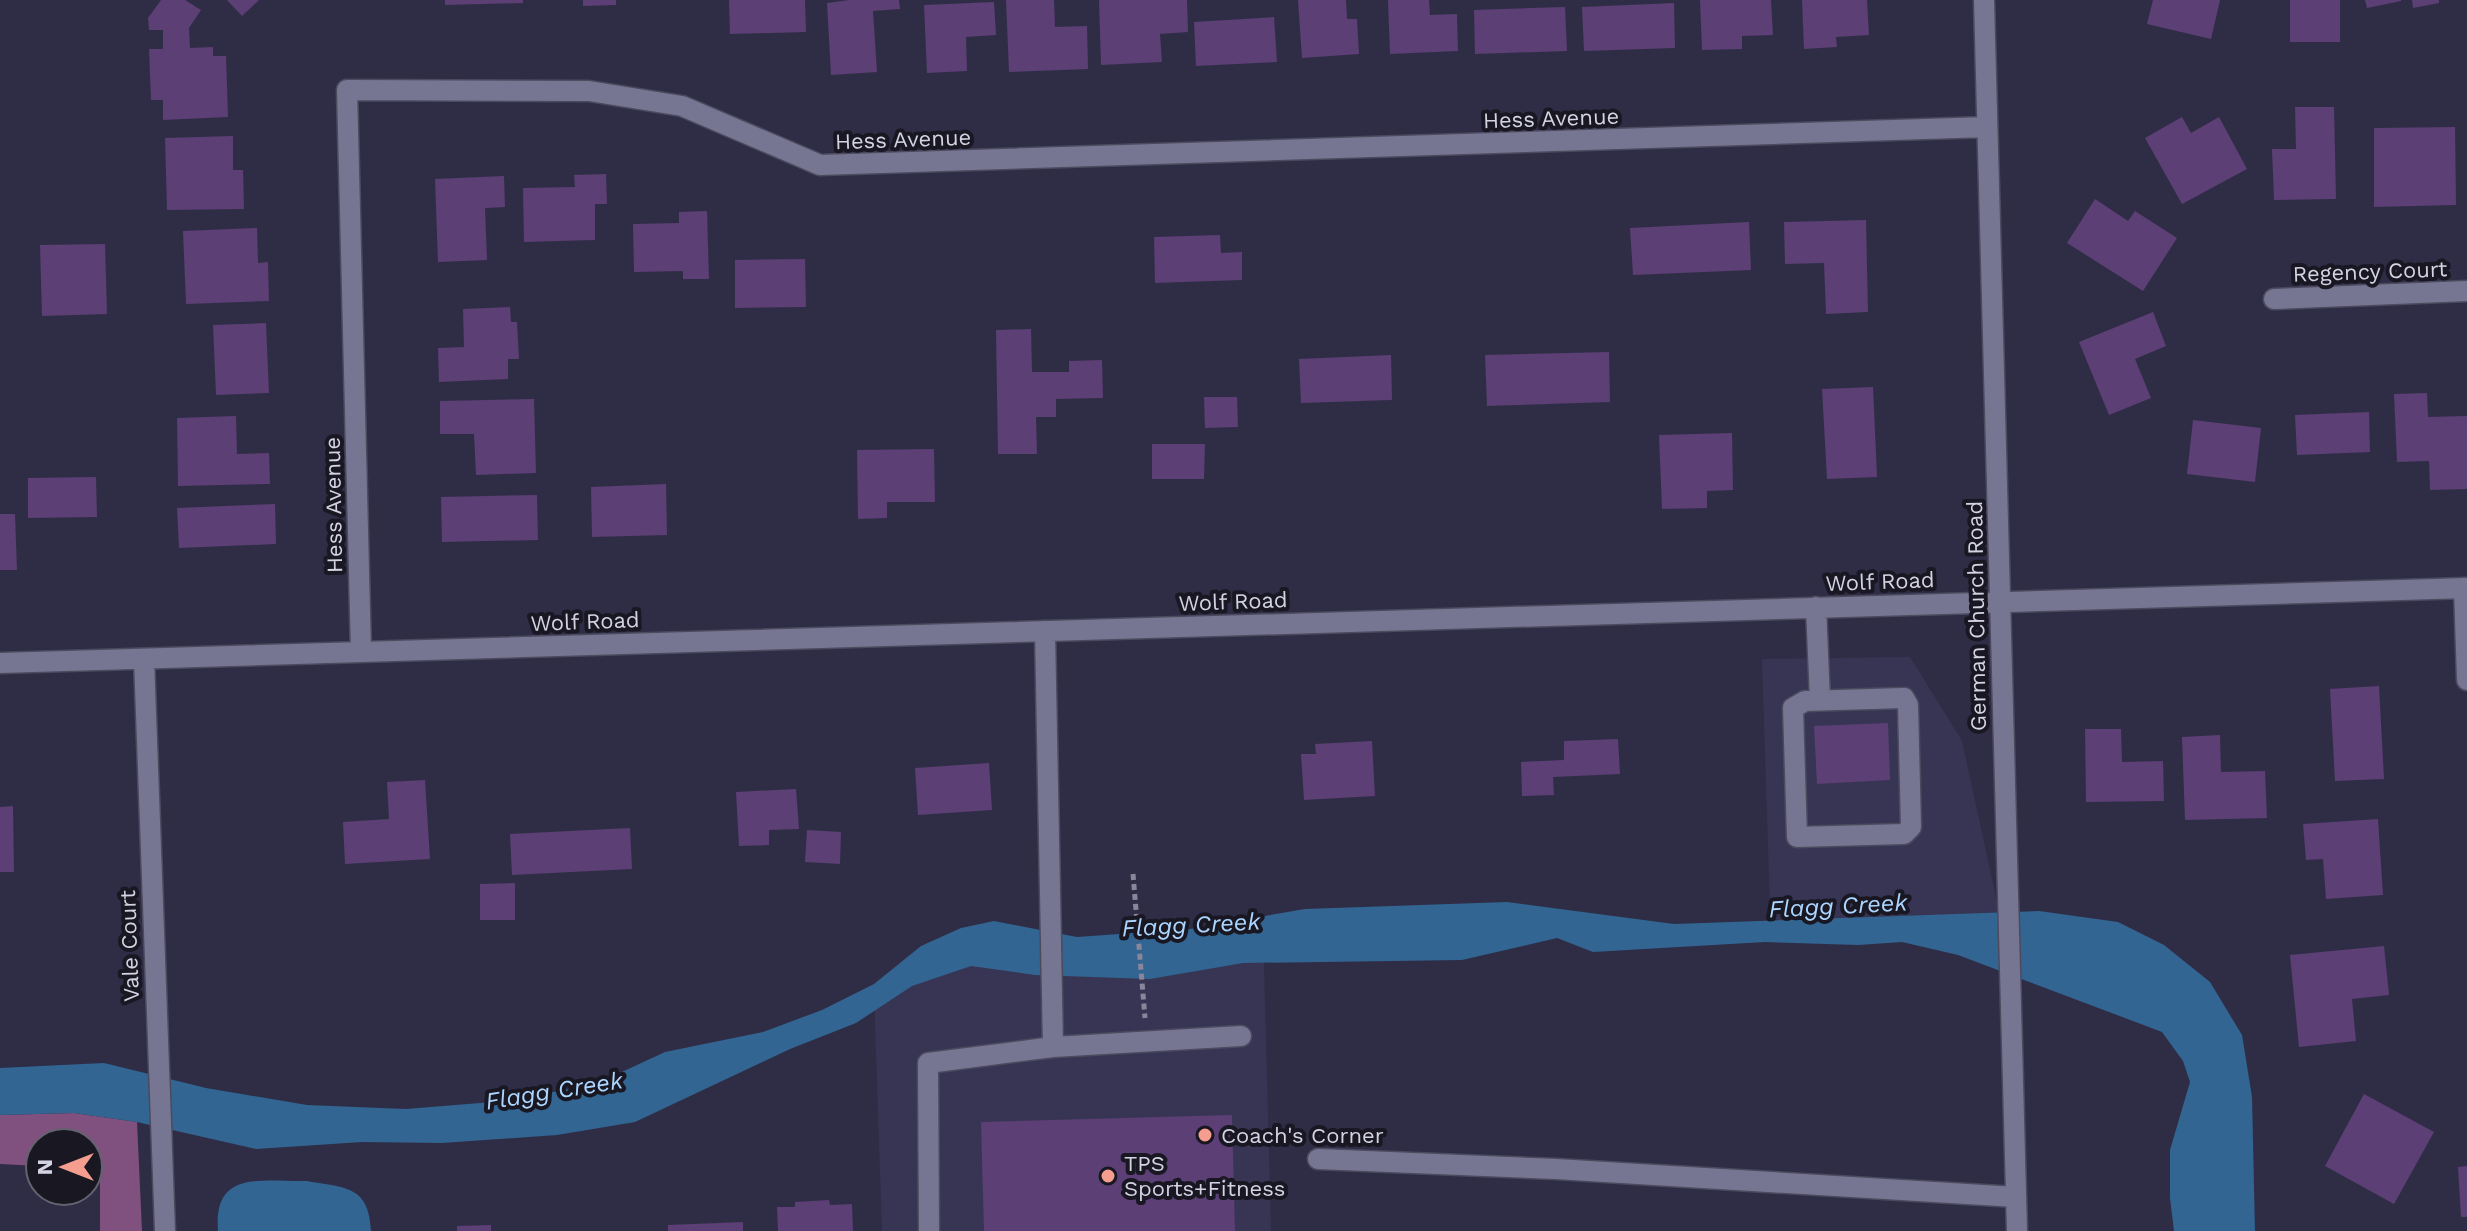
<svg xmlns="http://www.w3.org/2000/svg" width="2467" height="1231" viewBox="0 0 2467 1231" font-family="'Work Sans',sans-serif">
  <rect width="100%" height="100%" fill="#2f2d46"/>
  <path fill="#383554" d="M 1910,657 L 1962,741 L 2002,925 L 1771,936 L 1762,659 Z
    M 1263,929 L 1271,1231 L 882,1231 L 874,990 L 1043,938 L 1203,936 Z"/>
  <path fill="#80517f" d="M 74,1113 L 137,1122 L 142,1231 L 100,1231 L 100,1171 L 88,1169 L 88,1143 L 40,1143 L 40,1166 L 0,1164 L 0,1115 Z"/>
  <path fill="#326591" d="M 1507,902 L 1674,924 L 2039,911 L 2118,922 L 2164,945 L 2210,982 L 2242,1035 L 2252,1097 L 2255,1231 L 2174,1231 L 2170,1198 L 2170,1150 L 2190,1082 L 2183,1061 L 2162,1032 L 1958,955 L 1902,942 L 1858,945 L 1765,942 L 1593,952 L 1557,938 L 1462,960 L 1243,963 L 1150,979 L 1035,975 L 971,966 L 912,986 L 856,1023 L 790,1049 L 635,1122 L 557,1135 L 442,1143 L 362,1142 L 256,1149 L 137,1122 L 74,1113 L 0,1115 L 0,1068 L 104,1063 L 206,1088 L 307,1105 L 406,1109 L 505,1101 L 596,1084 L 665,1052 L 763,1032 L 822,1010 L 874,984 L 921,946 L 961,928 L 994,921 L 1077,937 L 1190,929 L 1305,909 Z
    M 307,1181 C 345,1188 369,1185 371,1231 L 218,1231 C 213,1169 262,1182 307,1181 Z"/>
  <path fill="#5c3f74" d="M 161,0 L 185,0 L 201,10 L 189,28 L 190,48 L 213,47 L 213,56 L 226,56 L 228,117 L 163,120 L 163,100 L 151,100 L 149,49 L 163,49 L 163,30 L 149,30 L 148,18 Z
    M 227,0 L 259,0 L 242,16 Z
    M 445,0 L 523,0 L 523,3 L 445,5 Z
    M 583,0 L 616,0 L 616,5 L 583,6 Z
    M 729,0 L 805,0 L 806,32 L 730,34 Z
    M 849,0 L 899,0 L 900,9 L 873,11 L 877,72 L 831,75 L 827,3 Z
    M 1006,0 L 1054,0 L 1055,27 L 1087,26 L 1088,69 L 1009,72 Z
    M 1099,0 L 1187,0 L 1188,32 L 1160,34 L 1162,62 L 1101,65 Z
    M 1298,0 L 1346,0 L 1347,19 L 1357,19 L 1359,54 L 1302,58 Z
    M 1388,0 L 1429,0 L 1430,15 L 1457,14 L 1458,51 L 1390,54 Z
    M 1700,0 L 1771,0 L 1773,35 L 1742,36 L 1742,49 L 1702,50 Z
    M 1802,0 L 1867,0 L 1869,35 L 1836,37 L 1837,47 L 1804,49 Z
    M 2153,0 L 2220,0 L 2211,39 L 2147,24 Z
    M 2290,0 L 2340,0 L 2340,42 L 2290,42 Z
    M 2365,0 L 2401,0 L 2401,1 L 2367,8 Z
    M 2412,0 L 2439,0 L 2439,3 L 2413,8 Z
    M 994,2 L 996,35 L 966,37 L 967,71 L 927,73 L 924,5 Z
    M 1674,3 L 1675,48 L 1584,51 L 1582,7 Z
    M 1565,7 L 1567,51 L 1475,54 L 1474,10 Z
    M 1274,17 L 1277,62 L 1196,66 L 1194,22 Z
    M 2295,107 L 2334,107 L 2336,199 L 2274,200 L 2272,149 L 2296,149 Z
    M 2182,117 L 2191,133 L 2219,117 L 2247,169 L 2182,204 L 2145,138 Z
    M 2455,127 L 2456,205 L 2374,207 L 2374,128 Z
    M 233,136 L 233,170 L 243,170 L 244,209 L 167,210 L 165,138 Z
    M 606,174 L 607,204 L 595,204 L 595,240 L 524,242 L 523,188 L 575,187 L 574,175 Z
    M 504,176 L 505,207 L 485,208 L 487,260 L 438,262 L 435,179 Z
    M 2095,199 L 2128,221 L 2135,211 L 2177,238 L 2143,291 L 2067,243 Z
    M 707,211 L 709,279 L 683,279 L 683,271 L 634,272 L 633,224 L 679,223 L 679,212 Z
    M 1866,220 L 1868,312 L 1826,314 L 1824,263 L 1785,264 L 1784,222 Z
    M 1749,222 L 1751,270 L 1633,275 L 1630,228 Z
    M 257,228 L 258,263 L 268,262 L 269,301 L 186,304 L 183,231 Z
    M 1220,235 L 1221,253 L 1242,252 L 1242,280 L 1155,283 L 1154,237 Z
    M 105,244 L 107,314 L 42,316 L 40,245 Z
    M 805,259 L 806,307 L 735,308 L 735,260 Z
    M 510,307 L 511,322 L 517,322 L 519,359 L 508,359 L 508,379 L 439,382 L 438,348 L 464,347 L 463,309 Z
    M 2153,312 L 2166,346 L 2135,359 L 2151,398 L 2109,415 L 2079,342 Z
    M 266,323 L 269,393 L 216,395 L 213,325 Z
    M 1031,329 L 1032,372 L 1069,372 L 1069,361 L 1102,360 L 1103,398 L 1056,399 L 1056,417 L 1036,417 L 1037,454 L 998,454 L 996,330 Z
    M 1609,352 L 1610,402 L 1487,406 L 1485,355 Z
    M 1391,355 L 1392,400 L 1301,403 L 1299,359 Z
    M 1873,387 L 1877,477 L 1827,479 L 1822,389 Z
    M 2427,393 L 2428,417 L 2467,416 L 2467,489 L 2430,490 L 2429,461 L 2397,462 L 2394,394 Z
    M 1204,397 L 1237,397 L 1238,427 L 1205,428 Z
    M 534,399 L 536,473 L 476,475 L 474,434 L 440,434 L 440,401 Z
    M 2369,412 L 2370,452 L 2297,455 L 2295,415 Z
    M 236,416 L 237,454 L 269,453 L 270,484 L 178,486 L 177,418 Z
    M 2193,420 L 2261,428 L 2255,482 L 2187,474 Z
    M 1732,433 L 1733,490 L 1707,491 L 1707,508 L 1662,509 L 1659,435 Z
    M 1152,444 L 1205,444 L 1204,479 L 1152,479 Z
    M 934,449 L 935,502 L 887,502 L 887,518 L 858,519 L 857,450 Z
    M 96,477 L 97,517 L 28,518 L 28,478 Z
    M 666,484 L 667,535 L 592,537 L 591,487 Z
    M 537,495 L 538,540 L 442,542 L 441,497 Z
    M 275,504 L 276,544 L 179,548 L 177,508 Z
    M 0,514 L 15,514 L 17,570 L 0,570 Z
    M 2379,686 L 2384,779 L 2335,781 L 2330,689 Z
    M 1888,723 L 1890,780 L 1817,784 L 1814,726 Z
    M 2085,729 L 2121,729 L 2122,762 L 2163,761 L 2164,801 L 2086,802 Z
    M 2220,735 L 2221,772 L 2265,771 L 2267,818 L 2185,820 L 2182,737 Z
    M 1618,739 L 1620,774 L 1553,777 L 1554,795 L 1522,796 L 1521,762 L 1564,760 L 1564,741 Z
    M 1372,741 L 1375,796 L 1304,800 L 1301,754 L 1316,754 L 1315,744 Z
    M 989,763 L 992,810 L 918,815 L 915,768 Z
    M 425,780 L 430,859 L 345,864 L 343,822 L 389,819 L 387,782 Z
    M 796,789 L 799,829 L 769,830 L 769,845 L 739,846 L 736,792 Z
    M 13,806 L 14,872 L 0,872 L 0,807 Z
    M 2378,819 L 2383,895 L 2326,899 L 2323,859 L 2306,860 L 2303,824 Z
    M 630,828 L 632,869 L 512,875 L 510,834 Z
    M 807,830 L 841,832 L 840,864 L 805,862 Z
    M 515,883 L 515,920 L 480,920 L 480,884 Z
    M 2384,946 L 2389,995 L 2352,999 L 2356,1041 L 2299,1047 L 2290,955 Z
    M 2364,1094 L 2434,1132 L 2394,1204 L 2325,1166 Z
    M 1232,1115 L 1235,1231 L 984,1231 L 981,1122 Z
    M 2467,1166 L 2467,1217 L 2461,1217 L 2458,1167 Z
    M 829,1200 L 830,1205 L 852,1204 L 853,1231 L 778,1231 L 777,1207 L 795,1207 L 795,1202 Z
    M 743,1222 L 743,1231 L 668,1231 L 668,1225 Z
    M 491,1225 L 491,1231 L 457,1231 L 457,1226 Z"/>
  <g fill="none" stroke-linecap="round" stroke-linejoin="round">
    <defs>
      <path id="minor" d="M 1984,0 L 2017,1231
        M 2274,299 L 2467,291
        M 2464,588 L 2467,680
        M 1816,607 L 1820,700
        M 1045,631 L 1053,1047
        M 361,652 L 347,90 L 589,91 L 682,106 L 820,165 L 1987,127
        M 144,659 L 165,1231
        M 0,663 L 2467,588
        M 1904,698 L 1908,705 L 1911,827 L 1904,834 L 1797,837 L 1793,708 L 1805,701 Z
        M 1318,1159 L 1556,1169 L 2016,1197
        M 929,1231 L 928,1063 L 1053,1047 L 1241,1036"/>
    </defs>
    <use href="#minor" stroke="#4c4a5f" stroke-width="23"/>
    <path stroke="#87869a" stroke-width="5" stroke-dasharray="6 4" stroke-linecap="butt" d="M 1133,874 L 1145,1018"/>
    <use href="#minor" stroke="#777692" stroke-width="20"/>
  </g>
  <g fill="#f59d8f" stroke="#181722" stroke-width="3">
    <circle cx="1205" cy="1135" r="8"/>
    <circle cx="1108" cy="1176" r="8"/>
  </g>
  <g text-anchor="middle" stroke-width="8" stroke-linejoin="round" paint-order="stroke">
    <g font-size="22" fill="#d3d3e3" stroke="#181722">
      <text transform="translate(1551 118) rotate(-2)" y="8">Hess Avenue</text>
      <text transform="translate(903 139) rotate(-2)" y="8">Hess Avenue</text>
      <text transform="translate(2370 271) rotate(-2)" y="8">Regency Court</text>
      <text transform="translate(333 505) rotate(-91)" y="8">Hess Avenue</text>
      <text transform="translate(1880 581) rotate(-2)" y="8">Wolf Road</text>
      <text transform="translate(1233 601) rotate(-2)" y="8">Wolf Road</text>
      <text transform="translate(1976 616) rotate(-91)" y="8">German Church Road</text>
      <text transform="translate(585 621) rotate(-2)" y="8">Wolf Road</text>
      <text transform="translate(129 946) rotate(-92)" y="8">Vale Court</text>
    </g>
    <g font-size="22" fill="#d3d3e3" stroke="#181722" text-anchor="start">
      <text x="1221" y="1143">Coach's Corner</text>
      <text x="1124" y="1171">TPS<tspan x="1124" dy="25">Sports+Fitness</tspan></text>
    </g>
    <g font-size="24" font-style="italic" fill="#acd6ff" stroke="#181722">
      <text transform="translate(1838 906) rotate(-3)" y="8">Flagg Creek</text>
      <text transform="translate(1191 925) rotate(-3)" y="8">Flagg Creek</text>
      <text transform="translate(554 1091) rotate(-9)" y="8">Flagg Creek</text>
    </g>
  </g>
  <g transform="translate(64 1167) rotate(270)"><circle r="38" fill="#181722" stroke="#63626f" stroke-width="2"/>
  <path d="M0-6L14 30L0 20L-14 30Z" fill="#f59d8f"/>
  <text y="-12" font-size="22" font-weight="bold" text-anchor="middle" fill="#d3d3e3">N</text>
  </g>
</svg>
